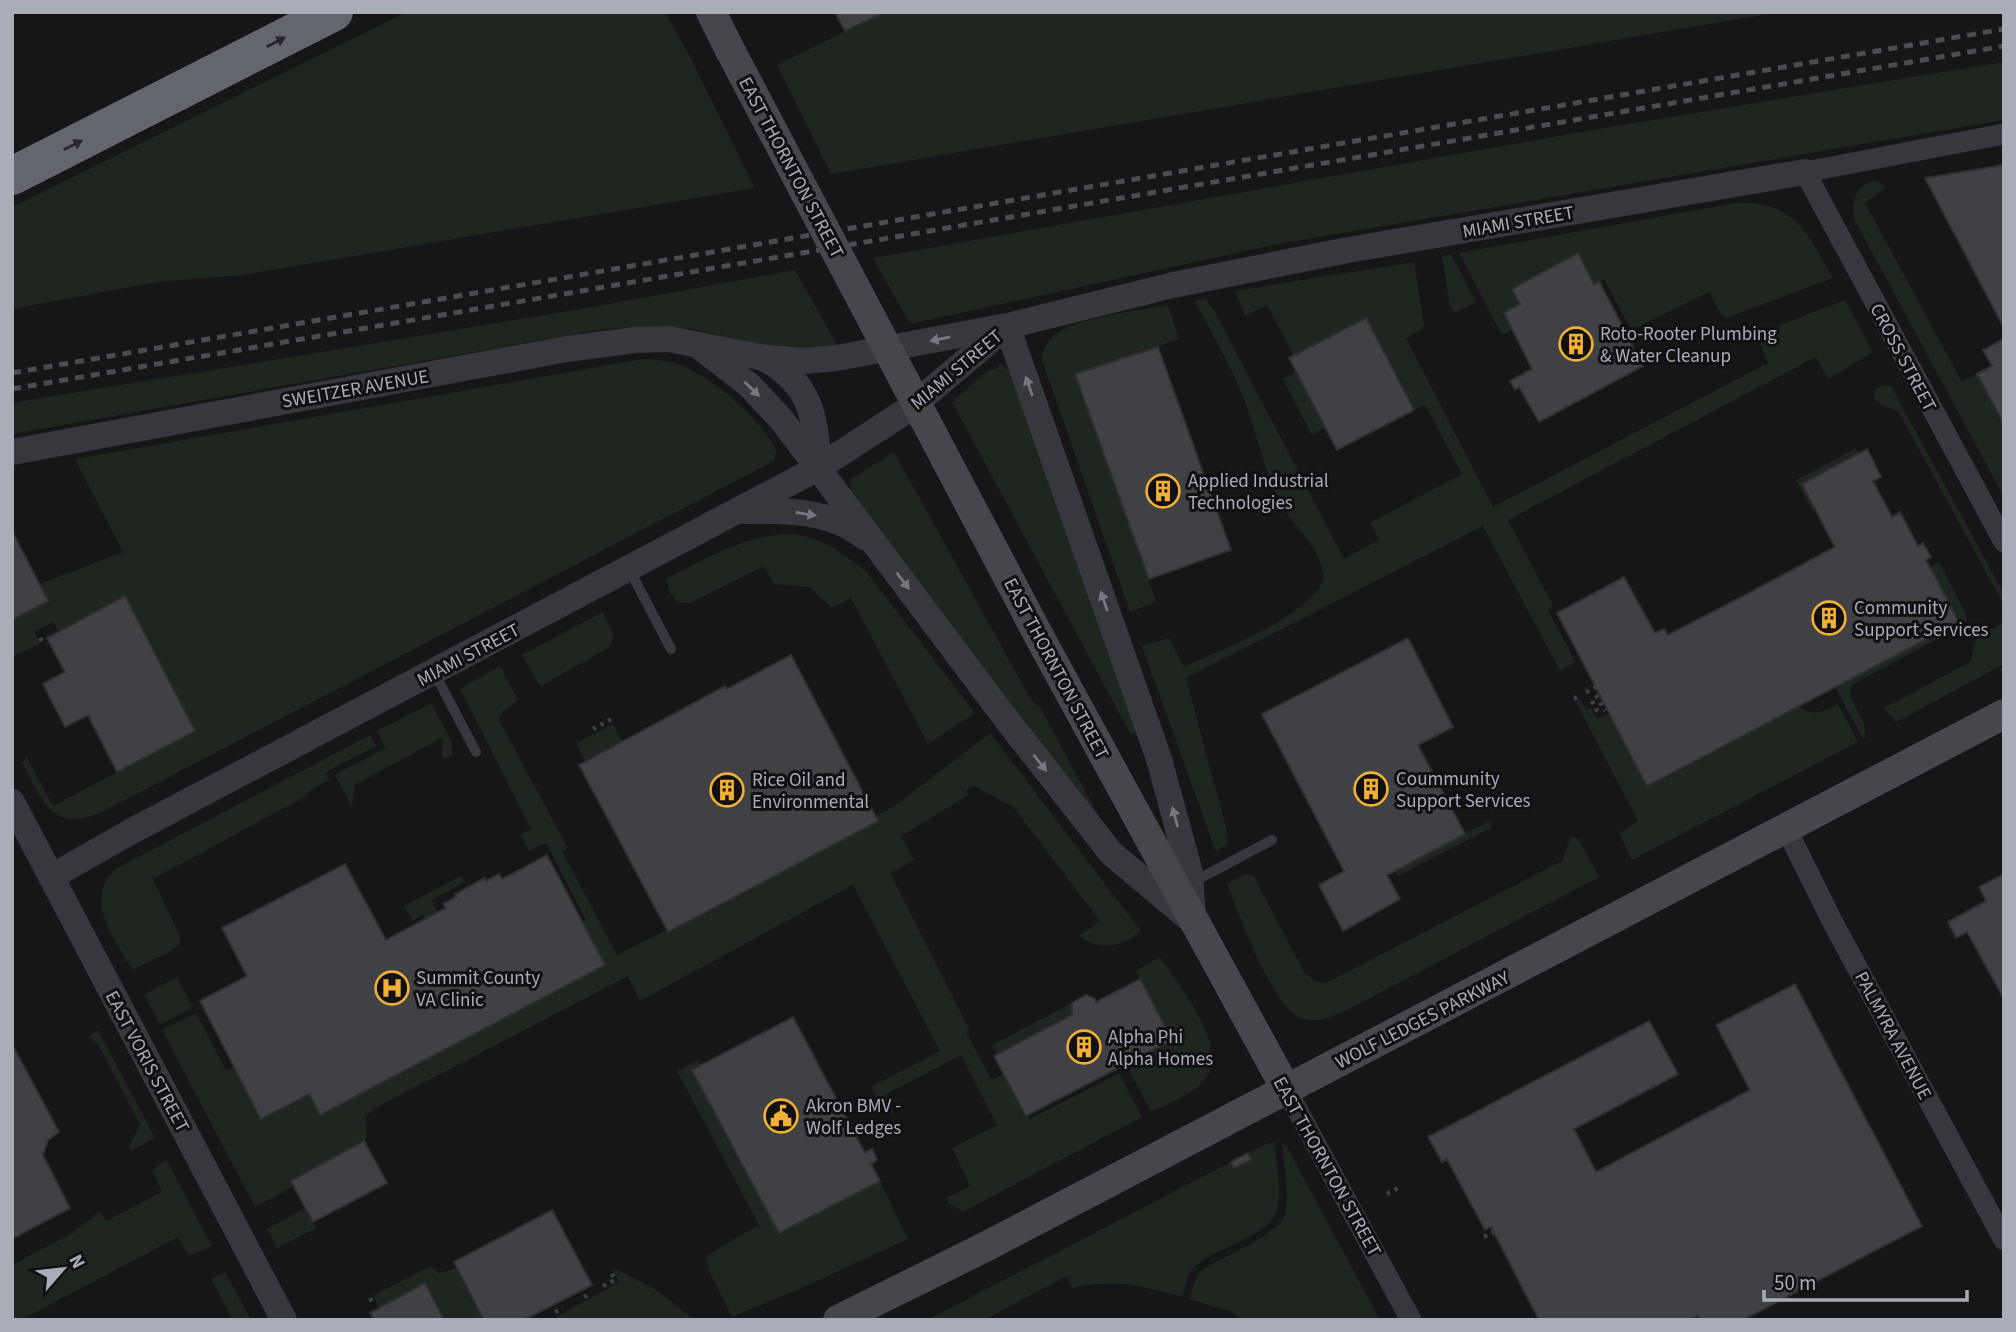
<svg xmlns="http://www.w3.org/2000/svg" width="2016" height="1332" viewBox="0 0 2016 1332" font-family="'Source Sans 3',sans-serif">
  <rect width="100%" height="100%" fill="#161618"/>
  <path fill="#1e261f" d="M 407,12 L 665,12 L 688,53 L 755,188 L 242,275 L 157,282 L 12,309 L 12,207 Z
    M 885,12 L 1780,12 L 831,174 L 777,65 Z
    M 2004,62 L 2004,120 L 1278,244 L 910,324 L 873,258 L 1598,129 Z
    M 1876,180 L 1886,187 L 1865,203 L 1962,382 L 1977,374 L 2004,424 L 2004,497 L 1855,221 C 1850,203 1856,184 1876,180 Z
    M 1735,203 C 1793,199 1808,234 1833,278 L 1726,318 L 1720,312 L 1709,292 L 1631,330 L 1604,279 L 1594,285 L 1577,254 L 1512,289 L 1520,304 L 1504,312 L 1512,330 L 1502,335 L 1459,253 Z
    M 1451,254 L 1476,302 L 1455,313 L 1450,307 L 1442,256 Z
    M 1414,262 L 1424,324 L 1422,329 L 1406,338 L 1493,507 L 1768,363 L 1757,337 L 1758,334 L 1762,332 L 1845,300 L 1873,352 L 1828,379 L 1816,357 L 1508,520 L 1553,606 L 1548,610 L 1576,662 L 1560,671 L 1483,526 L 1186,678 L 1227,831 L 1227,844 L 1216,852 L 1142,646 L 1169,638 L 1184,667 C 1219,650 1317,614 1324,576 C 1320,545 1291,525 1278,499 C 1263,468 1257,434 1245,402 C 1232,367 1212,334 1195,301 L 1205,298 L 1215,312 L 1344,559 L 1379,540 L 1370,523 L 1462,474 L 1425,405 L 1414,410 L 1294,356 L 1267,305 L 1245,316 L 1235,291 Z
    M 795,270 L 839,348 L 794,352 L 693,329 L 658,326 L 604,329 L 12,434 L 12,403 L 581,309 Z
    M 1168,305 L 1179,339 L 1076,375 L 1156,602 L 1130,612 L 1041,357 C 1044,348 1048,340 1056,334 C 1079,317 1138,311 1168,305 Z
    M 643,359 C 654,360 665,360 675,363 C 712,375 759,417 777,451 L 774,461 L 102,812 C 53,834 41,800 22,762 L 27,757 L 53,806 L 195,731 L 125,596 L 59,631 L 53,622 L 34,632 L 40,644 L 12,657 L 12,620 L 48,601 L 40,584 L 123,552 L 75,459 Z
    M 1000,363 L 1008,370 L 1012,380 L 1138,732 L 1131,735 L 952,402 L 988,370 L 997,369 Z
    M 1296,372 L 1325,428 L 1312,435 L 1283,379 Z
    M 1883,385 L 1891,386 L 2004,594 L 2004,605 L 1898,411 L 1882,406 L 1875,400 L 1874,390 Z
    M 1856,448 L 1859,454 L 1802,484 L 1815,510 L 1813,512 L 1796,480 Z
    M 894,452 L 1030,698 L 1041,709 L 1097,813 L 1094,815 L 851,492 L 851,479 Z
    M 791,534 L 805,536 L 829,545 L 865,570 L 975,713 L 928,744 L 851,598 L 832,608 L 809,587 L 774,584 L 764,566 L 690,603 L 678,602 L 670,593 L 666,579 C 708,558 742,535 791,534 Z
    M 1939,562 L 1965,612 L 1967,620 L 1963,625 L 1852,685 L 1849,694 L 1864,724 L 1866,737 L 1863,739 L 1835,687 L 1959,623 L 1930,567 Z
    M 603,612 L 614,637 L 608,648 L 543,685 L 539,685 L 522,655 Z
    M 2004,622 L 2004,664 L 1896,722 L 1884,708 L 1970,662 L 1976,639 Z
    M 500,666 L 518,700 L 502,712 L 499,720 L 568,848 L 562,851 L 617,955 L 666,930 L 668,931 L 877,821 L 876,816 L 893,807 L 990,733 L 1141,931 C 1120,947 1103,952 1079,936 L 1100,921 L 1013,807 L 974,786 L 966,790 L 969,795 L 901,836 L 914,860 L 890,873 L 969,1029 L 966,1032 L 992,1080 L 1004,1074 L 1028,1118 L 1030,1119 L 1119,1073 L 1142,1117 L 963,1212 L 949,1203 L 947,1198 L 970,1186 L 952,1148 L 997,1125 L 961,1055 L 885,1095 L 894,1114 C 880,1111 877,1098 871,1087 L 940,1051 L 853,885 L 640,1001 L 628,976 L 381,1105 C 362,1117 366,1116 367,1136 L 364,1141 L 291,1180 L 294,1186 L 255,1207 L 162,1030 L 196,1013 L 226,1070 L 586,920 L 546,843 L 529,851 L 520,835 L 531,829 L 460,689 Z
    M 1580,700 L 1586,710 L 1591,708 L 1597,719 L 1610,713 L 1648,786 L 1800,706 C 1812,719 1825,710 1838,704 L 1858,742 L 1632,860 L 1619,833 L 1638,821 L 1576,702 Z
    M 431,703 L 452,742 L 452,754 L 446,759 L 442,758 L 442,738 L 354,785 L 352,807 L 335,775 L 385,748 L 377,731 Z
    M 613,724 L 622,741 L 585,761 L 576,743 Z
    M 370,735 L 376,746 L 326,772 L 329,780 L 307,792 L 308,795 L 153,879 L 180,937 L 180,943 L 173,950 L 132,970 C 115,939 84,902 114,870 Z
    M 1489,821 L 1492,825 L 1491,828 L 1398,876 L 1395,870 Z
    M 1571,837 L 1576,838 L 1580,842 L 1599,877 L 1351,1008 C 1334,1016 1317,1025 1299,1017 C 1271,1004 1238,912 1227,883 L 1246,874 L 1253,875 L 1304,972 L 1315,981 L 1326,983 L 1562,861 Z
    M 461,876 L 465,882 L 432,900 L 438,913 L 426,919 L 423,914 L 412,921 L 404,906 Z
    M 1160,957 C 1179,985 1233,1051 1203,1082 C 1189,1096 1168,1104 1151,1112 L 1126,1064 L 1171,1039 L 1136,971 Z
    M 177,977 L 193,1007 L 160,1025 L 144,995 Z
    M 1072,1003 L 1072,1015 L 997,1054 L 992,1045 Z
    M 98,1030 L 155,1138 L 132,1150 L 129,1147 L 140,1125 L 98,1044 L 87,1037 Z
    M 698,1060 L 700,1065 L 693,1070 L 779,1233 L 880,1181 L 908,1239 L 795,1291 L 732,1317 L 709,1271 L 706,1256 L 759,1225 L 677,1071 Z
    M 1275,1142 C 1276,1161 1283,1197 1276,1213 C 1268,1236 1212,1249 1194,1267 C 1187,1275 1185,1287 1182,1297 C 1142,1286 1115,1278 1073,1288 L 1066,1276 L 985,1320 L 927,1320 L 1231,1162 L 1235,1168 L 1251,1160 L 1248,1153 L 1266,1144 Z
    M 1282,1144 L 1287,1147 L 1380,1320 L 1243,1320 L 1232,1312 L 1189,1299 L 1196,1278 L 1201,1271 C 1221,1256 1281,1236 1286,1211 C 1289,1192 1284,1164 1282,1144 Z
    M 166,1159 L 212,1246 L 189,1256 L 178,1237 L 21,1320 L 12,1320 L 12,1265 L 74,1232 L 100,1211 L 106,1221 L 162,1192 L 152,1170 Z
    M 305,1208 L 316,1228 L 277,1248 L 267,1229 Z
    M 430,1266 L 439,1273 L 457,1268 L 484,1320 L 444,1320 L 425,1284 L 380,1308 L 373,1296 Z
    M 616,1269 L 655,1289 L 695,1320 L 551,1320 L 619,1282 L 613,1271 Z
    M 225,1272 L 251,1320 L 233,1320 L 211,1279 Z"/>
  <path fill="#404145" stroke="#303034" stroke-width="2" d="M 835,12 L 885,12 L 845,31 Z
    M 2004,165 L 2004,328 L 1925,178 Z
    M 1578,253 L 1594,285 L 1599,281 L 1643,366 L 1539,422 L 1519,387 L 1515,390 L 1510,381 L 1532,369 L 1504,313 L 1520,304 L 1512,289 Z
    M 1366,318 L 1414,410 L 1337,450 L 1289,358 Z
    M 2004,339 L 2004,424 L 1977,374 L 1992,366 L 1983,350 Z
    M 1158,347 L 1231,550 L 1149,579 L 1075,374 Z
    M 1867,449 L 1881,477 L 1873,481 L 1892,517 L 1900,512 L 1918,546 L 1923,543 L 1931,557 L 1926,560 L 1959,622 L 1647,786 L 1557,613 L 1624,577 L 1655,633 L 1664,629 L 1668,635 L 1732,602 L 1835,547 L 1802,484 Z
    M 12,531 L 48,601 L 12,620 Z
    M 125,596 L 195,731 L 117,772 L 88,715 L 65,727 L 43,684 L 65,672 L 47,638 Z
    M 1408,638 L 1453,727 L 1418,745 L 1465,834 L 1387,875 L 1400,899 L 1343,931 L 1319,885 L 1344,871 L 1262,714 Z
    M 791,655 L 878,821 L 668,932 L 579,765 L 725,686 L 727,689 Z
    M 547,855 L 605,965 L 320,1115 L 309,1094 L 261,1119 L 200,1001 L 247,976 L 222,928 L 345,864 L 386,940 L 446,908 L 443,904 L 456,897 L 455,894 L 485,878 L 486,881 L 499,874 L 502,879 Z
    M 2004,874 L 2004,999 L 1967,932 L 1956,938 L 1948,922 L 1986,901 L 1979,887 Z
    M 1140,979 L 1172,1040 L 1026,1116 L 994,1056 L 1072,1015 L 1072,1003 L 1086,995 L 1094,998 L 1096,1002 Z
    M 1795,984 L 1922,1226 L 1743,1320 L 1699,1320 L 1697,1316 L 1689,1320 L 1539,1320 L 1491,1227 L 1485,1230 L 1447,1159 L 1442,1162 L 1428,1137 L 1649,1021 L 1678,1074 L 1574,1129 L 1596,1172 L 1750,1090 L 1716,1025 Z
    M 793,1017 L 865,1153 L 872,1149 L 877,1160 L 871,1164 L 880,1181 L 779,1233 L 692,1070 Z
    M 12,1044 L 59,1132 L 48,1140 L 43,1155 L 70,1208 L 12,1239 Z
    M 364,1141 L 387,1183 L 313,1222 L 291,1181 Z
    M 1248,1153 L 1251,1160 L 1234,1168 L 1231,1162 Z
    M 552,1210 L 592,1285 L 524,1320 L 484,1320 L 454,1262 Z
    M 425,1283 L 444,1320 L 374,1320 L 370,1313 Z"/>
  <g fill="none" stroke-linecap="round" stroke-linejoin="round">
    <path stroke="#3d3f44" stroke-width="4.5" stroke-dasharray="3.5 5" stroke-linecap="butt" d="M 40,638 L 43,643
      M 1586,692 L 1596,687
      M 1596,695 L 1605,711
      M 1574,699 L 1579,696
      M 1592,701 L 1599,715
      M 593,729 L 614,718
      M 1387,1194 L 1402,1186
      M 1484,1237 L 1493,1232
      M 603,1286 L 615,1280 L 611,1272
      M 584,1297 L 589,1294
      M 370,1298 L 374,1305
      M 555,1312 L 563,1308"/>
    <path stroke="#37383d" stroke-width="10" d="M 629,569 L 671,649
      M 434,672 L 476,752
      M 1191,883 L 1272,840"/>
    <path stroke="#37383d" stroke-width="21" d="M 2004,134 L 1805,172 L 2004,542
      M 1786,828 L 1831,919 L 2004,1240
      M 1286,1089 L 1411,1320"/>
    <path stroke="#37383d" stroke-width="26" d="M 700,347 L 749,385 L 781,419 L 1000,711 L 1111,853 L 1192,921
      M 763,358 C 811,382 817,420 818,468
      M 12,452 L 567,349 L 635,340 L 669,339 L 760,357 L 803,361 L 837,358 L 1007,326 L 1159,759 L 1190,873 L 1193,921
      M 744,511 C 784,510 831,510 864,537
      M 12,802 L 284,1320
      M 51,877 L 132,831 L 818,468 L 909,409 L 1007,326 L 1173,285 L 1348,250 L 1805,172"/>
    <path stroke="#45474d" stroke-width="30" d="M 711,12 L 730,50
      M 1040,638 L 1286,1089
      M 838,1320 L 985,1247 L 2004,714"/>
    <path stroke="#63666e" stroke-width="38" d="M 12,176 L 334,12"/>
    <path stroke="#4a4c52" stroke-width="5" stroke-dasharray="9 7" stroke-linecap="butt" d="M 12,373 L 2004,29
      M 12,389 L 2004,46"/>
    <path stroke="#45474d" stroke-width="30" d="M 730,50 L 1040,638"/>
  </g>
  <defs><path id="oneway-solid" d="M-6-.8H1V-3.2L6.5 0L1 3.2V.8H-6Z" transform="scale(1.75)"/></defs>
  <g fill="#26262a">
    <use href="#oneway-solid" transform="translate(276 42) rotate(-27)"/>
    <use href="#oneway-solid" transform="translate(73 145) rotate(-27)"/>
  </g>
  <g fill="#757881">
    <use href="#oneway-solid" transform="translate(940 339) rotate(169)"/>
    <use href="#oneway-solid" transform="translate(1029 386) rotate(-109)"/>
    <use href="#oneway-solid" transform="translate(752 389) rotate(44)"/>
    <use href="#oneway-solid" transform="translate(806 514) rotate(9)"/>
    <use href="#oneway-solid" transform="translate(903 581) rotate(53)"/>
    <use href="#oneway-solid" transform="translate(1104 601) rotate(-109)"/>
    <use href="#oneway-solid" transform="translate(1040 763) rotate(52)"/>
    <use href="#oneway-solid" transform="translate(1175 817) rotate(-105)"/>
  </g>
  <defs>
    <symbol id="building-ring" viewBox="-11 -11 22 22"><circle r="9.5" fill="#111113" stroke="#f2b134" stroke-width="1.5"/><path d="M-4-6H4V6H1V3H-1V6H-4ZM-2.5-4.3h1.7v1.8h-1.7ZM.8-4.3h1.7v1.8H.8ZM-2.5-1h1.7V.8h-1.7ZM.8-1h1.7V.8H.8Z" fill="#f2b134"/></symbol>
    <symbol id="hospital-ring" viewBox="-11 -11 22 22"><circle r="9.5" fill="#111113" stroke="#f2b134" stroke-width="1.5"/><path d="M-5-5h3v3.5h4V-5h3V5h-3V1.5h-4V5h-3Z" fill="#f2b134"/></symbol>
    <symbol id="civic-ring" viewBox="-11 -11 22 22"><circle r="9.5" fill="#111113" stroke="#f2b134" stroke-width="1.5"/><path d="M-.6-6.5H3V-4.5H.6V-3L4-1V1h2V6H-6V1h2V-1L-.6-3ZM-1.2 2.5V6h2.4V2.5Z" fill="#f2b134"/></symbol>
  </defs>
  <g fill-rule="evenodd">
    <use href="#building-ring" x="1557" y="325" width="38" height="38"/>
    <use href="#building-ring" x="1144" y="472" width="38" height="38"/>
    <use href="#building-ring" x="1810" y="599" width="38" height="38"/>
    <use href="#building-ring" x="1352" y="770" width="38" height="38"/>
    <use href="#building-ring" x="708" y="771" width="38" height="38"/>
    <use href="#hospital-ring" x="373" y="969" width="38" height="38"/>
    <use href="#building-ring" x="1065" y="1028" width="38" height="38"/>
    <use href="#civic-ring" x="762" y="1097" width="38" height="38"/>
  </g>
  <g text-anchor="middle" stroke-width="6" stroke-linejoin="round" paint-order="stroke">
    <g font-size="19" fill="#a8adb8" stroke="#111113">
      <text transform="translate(792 167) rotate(62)" y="7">EAST THORNTON STREET</text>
      <text transform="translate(1518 221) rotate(-10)" y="7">MIAMI STREET</text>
      <text transform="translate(1904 357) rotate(62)" y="7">CROSS STREET</text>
      <text transform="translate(956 369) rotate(-40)" y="7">MIAMI STREET</text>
      <text transform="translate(355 388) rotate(-10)" y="7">SWEITZER AVENUE</text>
      <text transform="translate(468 654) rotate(-28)" y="7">MIAMI STREET</text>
      <text transform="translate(1057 668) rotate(62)" y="7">EAST THORNTON STREET</text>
      <text transform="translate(1422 1019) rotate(-27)" y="7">WOLF LEDGES PARKWAY</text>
      <text transform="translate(1894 1035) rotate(62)" y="7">PALMYRA AVENUE</text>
      <text transform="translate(148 1061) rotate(62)" y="7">EAST VORIS STREET</text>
      <text transform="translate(1328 1166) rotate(61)" y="7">EAST THORNTON STREET</text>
    </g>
    <g font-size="19" fill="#a8adb8" stroke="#111113" text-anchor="start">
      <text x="1600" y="340">Roto-Rooter Plumbing<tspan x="1600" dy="22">&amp; Water Cleanup</tspan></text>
      <text x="1188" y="487">Applied Industrial<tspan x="1188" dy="22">Technologies</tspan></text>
      <text x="1854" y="614">Community<tspan x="1854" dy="22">Support Services</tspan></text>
      <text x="1396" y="785">Coummunity<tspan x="1396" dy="22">Support Services</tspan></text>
      <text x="752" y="786">Rice Oil and<tspan x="752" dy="22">Environmental</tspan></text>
      <text x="416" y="984">Summit County<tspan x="416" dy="22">VA Clinic</tspan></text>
      <text x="1108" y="1043">Alpha Phi<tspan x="1108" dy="22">Alpha Homes</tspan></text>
      <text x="806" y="1112">Akron BMV -<tspan x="806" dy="22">Wolf Ledges</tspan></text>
    </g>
  </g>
  <rect width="2016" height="1332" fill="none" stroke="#a8adb8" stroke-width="28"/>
  <g transform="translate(63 1269) rotate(62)" stroke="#111113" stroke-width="5" paint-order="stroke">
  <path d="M0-5L12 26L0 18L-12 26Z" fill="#a8adb8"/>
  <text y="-10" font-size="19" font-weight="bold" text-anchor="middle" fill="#a8adb8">N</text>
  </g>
  <path d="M1764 1290v10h203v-10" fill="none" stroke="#a8adb8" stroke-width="3.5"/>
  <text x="1774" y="1290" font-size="21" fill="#a8adb8" stroke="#111113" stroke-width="5" paint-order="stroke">50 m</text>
</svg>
